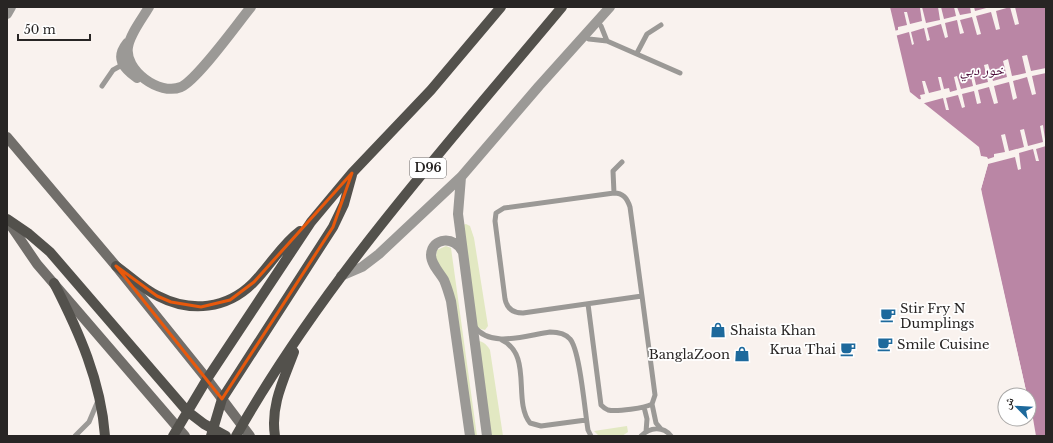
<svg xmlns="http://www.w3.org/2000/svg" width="1053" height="443" viewBox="0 0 1053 443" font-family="'Libre Baskerville','Noto Naskh Arabic',serif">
  <rect width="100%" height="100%" fill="#f9f2ee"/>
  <path fill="#e2e8c2" d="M 466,224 L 470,226 L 474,238 L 488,326 L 485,330 L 477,328 L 459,226 Z
    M 446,246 L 451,248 L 477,436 L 471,436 L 452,300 L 435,263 L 437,250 Z
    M 474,340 C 482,341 486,343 490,350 L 503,436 L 489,436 Z
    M 627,426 L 628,432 L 622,436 L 599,436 L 594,431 Z"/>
  <path fill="#ba86a5" d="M 890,7 L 1046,7 L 1046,436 L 1036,436 L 1029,395 L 1027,395 L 982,197 L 981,189 L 989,161 L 987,157 L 981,156 L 979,147 L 910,92 Z"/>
  <path fill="#f9f2ee" d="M 922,7 L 926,23 L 940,20 L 938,7 L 941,7 L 944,19 L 956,16 L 954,7 L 957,7 L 960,15 L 971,13 L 970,7 L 974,7 L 975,11 L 990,7 L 1015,7 L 1019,24 L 1015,25 L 1010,7 L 996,11 L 1000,29 L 996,30 L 991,12 L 976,16 L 981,34 L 977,35 L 972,17 L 960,20 L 964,33 L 960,34 L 957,20 L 945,23 L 948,37 L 945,38 L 941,24 L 927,28 L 930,40 L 927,41 L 924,28 L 911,32 L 914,44 L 912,45 L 909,32 L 895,36 L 894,31 L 898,30 L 898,27 L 907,25 L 904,12 L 907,12 L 910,24 L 922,21 L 920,8 Z
    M 1027,55 L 1031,71 L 1046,68 L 1046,73 L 1032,76 L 1036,94 L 1032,95 L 1027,77 L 1013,81 L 1017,98 L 1013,100 L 1009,82 L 994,86 L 998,103 L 994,104 L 989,87 L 978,90 L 981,103 L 977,104 L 974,91 L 962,94 L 965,107 L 962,108 L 958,95 L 946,98 L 949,110 L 946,110 L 943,98 L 921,104 L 917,100 L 921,99 L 920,95 L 925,94 L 922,81 L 925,81 L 929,93 L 941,90 L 938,77 L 941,77 L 944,89 L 949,88 L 950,92 L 957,90 L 954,77 L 957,76 L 961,89 L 973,86 L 970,73 L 973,72 L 976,85 L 988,82 L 984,65 L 988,64 L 993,81 L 1007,77 L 1003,61 L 1008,59 L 1012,76 L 1026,73 L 1022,56 Z
    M 1043,125 L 1046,146 L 1036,149 L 1039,161 L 1036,161 L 1033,149 L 1019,153 L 1021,169 L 1018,170 L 1015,157 L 988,164 L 981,189 L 1027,395 L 1025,395 L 980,198 L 979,188 L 987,161 L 981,156 L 988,159 L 994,157 L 994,154 L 1005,152 L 1001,135 L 1005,134 L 1009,151 L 1024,147 L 1020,130 L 1024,129 L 1028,146 L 1043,142 L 1040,126 Z"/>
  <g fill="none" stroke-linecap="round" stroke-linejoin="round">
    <path stroke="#9b9996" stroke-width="5" d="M 597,21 L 601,26 L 607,41
      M 584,36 L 589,39 L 607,41 L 680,73
      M 637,53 L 647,34 L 661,25
      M 102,86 L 113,70 L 122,65
      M 614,193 C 623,193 627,198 630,207 L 642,296 L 523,313 C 513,313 507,309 505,299 L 495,221 L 496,213 L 504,208 Z
      M 614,193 L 613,171 L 622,162
      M 588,304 L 601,405 C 603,407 605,409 608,410 C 616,412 646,408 652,404 L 655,395 L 642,296
      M 474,326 C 490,349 527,335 550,332 C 558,332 565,333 570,339 C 580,350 585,413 588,430 L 591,436
      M 500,339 C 534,354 512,400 530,423 L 541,426 L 586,420
      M 652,404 L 656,423 L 661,429
      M 644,407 L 647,419 L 646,432
      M 75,436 L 89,422 L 97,403
      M 641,436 C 650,427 663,426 671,436"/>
    <path stroke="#9b9996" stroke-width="10" d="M 149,7 C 142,19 130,34 128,47 C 124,70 159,96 181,87 C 198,79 237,24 251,7
      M 7,14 L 11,7
      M 127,43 C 115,58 123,68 137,78
      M 461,177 L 458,214 L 487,436
      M 462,251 C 455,236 432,237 431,255 C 431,264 440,273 444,280 C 447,287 449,294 451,301 L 470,436
      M 341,276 L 362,267 L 379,254 L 461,177 L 539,86 L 610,7"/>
    <path stroke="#716e6a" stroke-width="10" d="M 7,137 L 116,266 L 207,379 L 250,436
      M 7,220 L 37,264 L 185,436"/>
    <path stroke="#53514c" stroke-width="10" d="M 7,219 L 29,234 L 50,252 L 187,411 L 204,424 L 226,436
      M 116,266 C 130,276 143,289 158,296 C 191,313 227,309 253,283 C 270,266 281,245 300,231
      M 54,283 C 79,332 101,381 105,436
      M 173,436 L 207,379 L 311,222 L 352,173 L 431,90 L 501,7
      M 211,436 L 222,399 L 333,227 L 344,204 L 352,175
      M 236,436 C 325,279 447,145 562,7
      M 275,436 C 270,406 284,379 294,352"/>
  </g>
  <path fill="none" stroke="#e8590c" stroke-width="3" stroke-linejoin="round" d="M 352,173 L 333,227 L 222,399 L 116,266 L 157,296 L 171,302 L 201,307 L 230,300 L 254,282 Z"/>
  <defs>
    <symbol id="cafe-bare" viewBox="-9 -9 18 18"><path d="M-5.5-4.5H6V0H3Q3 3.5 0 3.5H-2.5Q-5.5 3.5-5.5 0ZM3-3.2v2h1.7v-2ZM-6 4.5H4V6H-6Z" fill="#1d699c" stroke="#fff" stroke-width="2.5" paint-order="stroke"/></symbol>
    <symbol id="shop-bare" viewBox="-9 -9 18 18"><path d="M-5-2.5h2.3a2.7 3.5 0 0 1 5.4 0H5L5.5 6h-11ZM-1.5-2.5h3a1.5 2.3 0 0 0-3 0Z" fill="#1d699c" stroke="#fff" stroke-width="2.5" paint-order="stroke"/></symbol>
  </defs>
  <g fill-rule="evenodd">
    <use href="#cafe-bare" x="877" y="304" width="22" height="22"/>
    <use href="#shop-bare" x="707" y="319" width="22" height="22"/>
    <use href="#cafe-bare" x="874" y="333" width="22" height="22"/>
    <use href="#cafe-bare" x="837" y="338" width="22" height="22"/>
    <use href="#shop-bare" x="731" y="343" width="22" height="22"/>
  </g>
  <g text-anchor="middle" stroke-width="3.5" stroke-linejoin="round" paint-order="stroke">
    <rect fill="#fff" stroke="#686666" stroke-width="1" x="410" y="158" width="36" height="20" rx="3"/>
    <g font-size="12" font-weight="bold" fill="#282524">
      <text x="428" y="172">D96</text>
    </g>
    <g font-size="13" fill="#282524" stroke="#fff" text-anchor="start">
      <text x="900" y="313">Stir Fry N<tspan x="900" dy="15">Dumplings</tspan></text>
      <text x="730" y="335">Shaista Khan</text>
      <text x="897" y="349">Smile Cuisine</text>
      <text x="836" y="354" text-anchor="end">Krua Thai</text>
      <text x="730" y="359" text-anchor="end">BanglaZoon</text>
    </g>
    <g font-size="14" font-style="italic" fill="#4d0d3a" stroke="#fff">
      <text x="982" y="75">خور دبي</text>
    </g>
  </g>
  <rect width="1053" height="443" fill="none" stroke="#282524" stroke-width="16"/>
  <g transform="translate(1017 407) rotate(294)"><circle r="19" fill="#ffffff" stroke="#a9a8a7"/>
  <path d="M0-3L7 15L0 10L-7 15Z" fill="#1d699c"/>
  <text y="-6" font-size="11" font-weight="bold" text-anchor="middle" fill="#282524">ش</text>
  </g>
  <path d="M18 34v6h72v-6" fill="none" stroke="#282524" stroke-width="2"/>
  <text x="24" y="34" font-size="12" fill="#282524" stroke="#ffffff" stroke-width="3" paint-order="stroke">50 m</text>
</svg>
